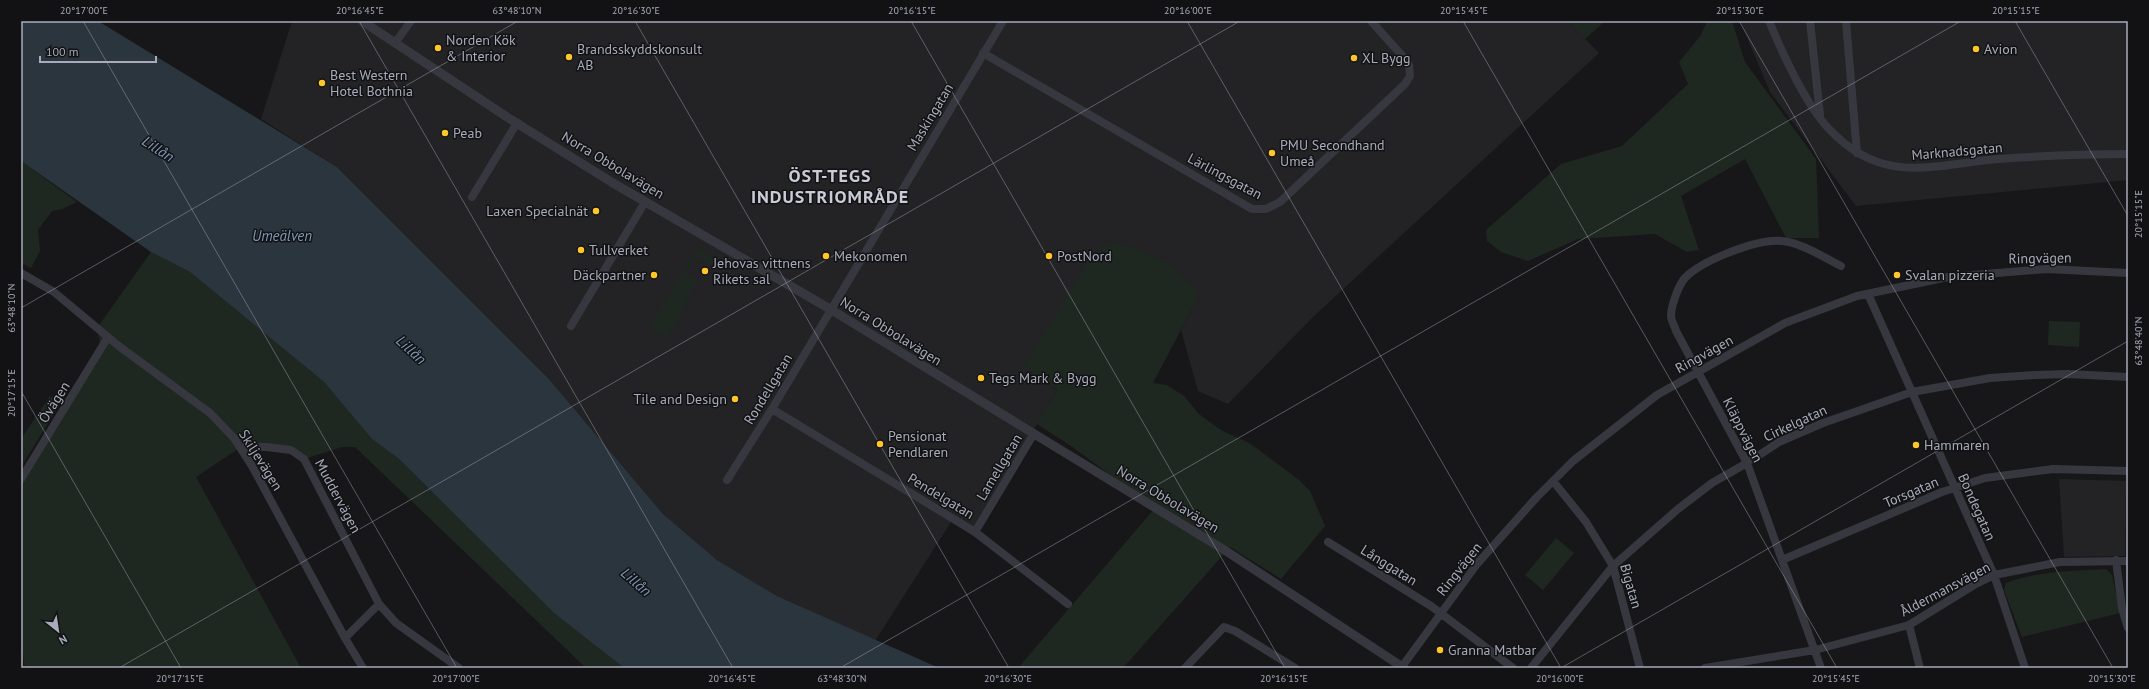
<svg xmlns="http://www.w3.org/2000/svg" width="2149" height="689" viewBox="0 0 2149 689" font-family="'PT Sans',sans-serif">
  <rect width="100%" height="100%" fill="#171719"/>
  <path fill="#232326" d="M 292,21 L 1568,21 L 1599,53 L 1314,316 L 1228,404 L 1198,391 L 1181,330 L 1193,307 L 1025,366 L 1057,390 L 975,532 L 953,519 L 875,641 L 777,596 L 717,560 L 663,514 L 549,379 L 337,167 L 261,119 Z
    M 1740,21 L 2128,21 L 2128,180 L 1856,206 L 1770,92 Z
    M 2059,479 L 2126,481 L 2125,556 L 2064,557 Z"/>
  <path fill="#1e2820" d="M 1568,21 L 1605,21 L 1585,39 Z
    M 1707,21 L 1732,21 L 1745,62 L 1816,159 L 1819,238 L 1786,238 L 1745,159 L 1681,196 L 1699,250 L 1687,252 L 1655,234 L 1578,239 L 1528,261 L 1501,252 L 1487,241 L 1486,230 L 1561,164 L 1622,146 L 1688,84 L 1679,62 L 1701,35 Z
    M 21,161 L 77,202 L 62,209 L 52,211 L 38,230 L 40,251 L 31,268 L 21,263 Z
    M 1112,242 L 1130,246 L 1168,263 L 1197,291 L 1193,307 L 1153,383 L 1167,385 L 1184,396 L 1199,414 L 1221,430 L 1251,444 L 1299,480 L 1310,491 L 1325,526 L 1281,579 L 1230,547 L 1123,668 L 1018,668 L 1155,508 L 1074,448 L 1037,424 L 1057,390 L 1024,366 L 1093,254 Z
    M 697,248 L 726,265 L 724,269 L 716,264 L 714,267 L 696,256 L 686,273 L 697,281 L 682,306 L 684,309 L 667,338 L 649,328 Z
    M 151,252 L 190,272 L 324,382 L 372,439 L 399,459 L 554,613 L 624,668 L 586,668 L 355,447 L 342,447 L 304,459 L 291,450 L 241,447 L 196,477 L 301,668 L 25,668 L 21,643 L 21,479 L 101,349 L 97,328 Z
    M 2049,321 L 2080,322 L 2079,347 L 2048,345 Z
    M 50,396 L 61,402 L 21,467 L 21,439 Z
    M 1556,538 L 1574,553 L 1543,590 L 1525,575 Z
    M 2106,569 L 2112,575 L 2120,613 L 2022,637 L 2004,590 L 2006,583 C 2038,571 2073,571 2106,569 Z"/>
  <path fill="#2b353e" d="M 21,21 L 98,21 L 337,167 L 549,379 L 663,514 L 717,560 L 777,596 L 939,668 L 624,668 L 554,613 L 399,459 L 372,439 L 324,382 L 190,272 L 151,252 L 21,161 Z"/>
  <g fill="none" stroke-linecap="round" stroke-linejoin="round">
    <path stroke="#37383f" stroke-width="8" d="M 1769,21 C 1782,52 1806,105 1829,129 C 1883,186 1931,165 1998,159 C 2041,156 2085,154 2128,154
      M 1810,21 L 1820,115
      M 1846,21 L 1857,153
      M 395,43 L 411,21
      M 983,53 L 1252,209 L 1266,209 L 1280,202 L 1405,84 L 1410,76 L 1409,65 L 1405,59 L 1371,21
      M 472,197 L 517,123
      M 21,273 L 54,292 L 120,347 L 210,413 L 234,438 L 252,466 L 345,638 L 363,668
      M 1868,294 L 1994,575 L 2025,668
      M 571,326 L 645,202
      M 772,409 L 975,532 L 1068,604
      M 241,447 L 266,447 L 291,450 L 304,459 L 379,604 L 396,623 L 459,668
      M 21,479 L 108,337
      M 727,480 L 772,409 L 1003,21
      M 1553,481 L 1586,522 L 1613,566 L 1640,668
      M 975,532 L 1033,435
      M 1328,542 L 1431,606 L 1513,668
      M 1782,560 L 1942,492 L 1985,478 L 2053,469 L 2128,471
      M 2116,560 L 2122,608 L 2128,628
      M 1909,625 L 1920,668
      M 345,638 L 379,604
      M 1185,668 L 1224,627 L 1235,631 L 1295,668
      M 1401,668 L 1477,564 L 1536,498 L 1573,461 L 1657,395 L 1785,323 L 1857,296 L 1948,277 L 2047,269 L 2128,273
      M 1531,668 L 1613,566 L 1678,509 L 1712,483 L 1747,463 L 1779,442 L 1823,423 L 1912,392 L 1990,378 L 2035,375 L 2068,374 L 2128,377
      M 1705,668 L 1815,650 L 1909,625 L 1974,585 L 1994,575 L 2060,562 L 2128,561
      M 1821,668 L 1747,463 L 1676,331 C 1675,326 1671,321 1671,316 C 1671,306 1678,287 1684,279 C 1700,261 1758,238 1782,241 C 1802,243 1823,257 1841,266"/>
    <path stroke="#37383f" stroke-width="9" d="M 362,21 L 507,117 L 613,183 L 830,309 L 1226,551 L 1404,668"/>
  </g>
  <path fill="none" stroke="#a8acba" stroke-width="1" stroke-opacity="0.45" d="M 83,21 L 457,668M 359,21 L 733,668M 635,21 L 1009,668M 911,21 L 1285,668M 1187,21 L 1561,668M 1463,21 L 1837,668M 1739,21 L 2113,668M 2015,21 L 2128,216M 21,308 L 518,21M 21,391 L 181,668M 119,668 L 1240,21M 840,668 L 1961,21M 1561,668 L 2128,341"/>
  <g fill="#ffc629" stroke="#121214" stroke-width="1.5">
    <circle cx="438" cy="48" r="4"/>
    <circle cx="1976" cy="49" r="4"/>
    <circle cx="569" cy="57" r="4"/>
    <circle cx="1354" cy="58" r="4"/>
    <circle cx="322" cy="83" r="4"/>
    <circle cx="445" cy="133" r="4"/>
    <circle cx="1272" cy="153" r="4"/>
    <circle cx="596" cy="211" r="4"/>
    <circle cx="581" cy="250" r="4"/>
    <circle cx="826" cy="256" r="4"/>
    <circle cx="1049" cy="256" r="4"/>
    <circle cx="705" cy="271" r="4"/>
    <circle cx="654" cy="275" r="4"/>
    <circle cx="1897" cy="275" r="4"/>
    <circle cx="981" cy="378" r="4"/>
    <circle cx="735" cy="399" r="4"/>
    <circle cx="880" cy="444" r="4"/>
    <circle cx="1916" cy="445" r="4"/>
    <circle cx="1440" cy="650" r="4"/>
  </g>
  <g text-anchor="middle" stroke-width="3" stroke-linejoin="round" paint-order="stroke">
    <g font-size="14" fill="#a8acba" stroke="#121214" text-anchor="start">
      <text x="446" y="45">Norden Kök<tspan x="446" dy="16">&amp; Interior</tspan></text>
      <text x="577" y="54">Brandsskyddskonsult<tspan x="577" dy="16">AB</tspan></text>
      <text x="1984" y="54">Avion</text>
      <text x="1362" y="63">XL Bygg</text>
      <text x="330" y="80">Best Western<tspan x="330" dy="16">Hotel Bothnia</tspan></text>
      <text x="453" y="138">Peab</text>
      <text x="1280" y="150">PMU Secondhand<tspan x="1280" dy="16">Umeå</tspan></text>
      <text x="588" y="216" text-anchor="end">Laxen Specialnät</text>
      <text x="589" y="255">Tullverket</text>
      <text x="834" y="261">Mekonomen</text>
      <text x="1057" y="261">PostNord</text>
      <text x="713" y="268">Jehovas vittnens<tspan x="713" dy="16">Rikets sal</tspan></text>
      <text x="646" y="280" text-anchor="end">Däckpartner</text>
      <text x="1905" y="280">Svalan pizzeria</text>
      <text x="989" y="383">Tegs Mark &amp; Bygg</text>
      <text x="727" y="404" text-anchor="end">Tile and Design</text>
      <text x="888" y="441">Pensionat<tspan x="888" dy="16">Pendlaren</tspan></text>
      <text x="1924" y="450">Hammaren</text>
      <text x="1448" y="655">Granna Matbar</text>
    </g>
    <g font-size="14" fill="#a8acba" stroke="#121214">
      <text transform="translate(930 117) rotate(-59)" y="5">Maskingatan</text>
      <text transform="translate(1957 151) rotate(-5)" y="5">Marknadsgatan</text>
      <text transform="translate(613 165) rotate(31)" y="5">Norra Obbolavägen</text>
      <text transform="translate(1225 176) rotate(28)" y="5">Lärlingsgatan</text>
      <text transform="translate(2040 258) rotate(-1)" y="5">Ringvägen</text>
      <text transform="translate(891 331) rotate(32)" y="5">Norra Obbolavägen</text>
      <text transform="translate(1704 354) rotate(-29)" y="5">Ringvägen</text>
      <text transform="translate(768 389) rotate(-59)" y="5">Rondellgatan</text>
      <text transform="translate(54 402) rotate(-58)" y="5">Övägen</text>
      <text transform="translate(1795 423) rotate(-25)" y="5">Cirkelgatan</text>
      <text transform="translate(1743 430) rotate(63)" y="5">Kläppvägen</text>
      <text transform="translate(261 460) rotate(58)" y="5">Skiljevägen</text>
      <text transform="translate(999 467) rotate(-59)" y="5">Lamellgatan</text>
      <text transform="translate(1911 492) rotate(-23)" y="5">Torsgatan</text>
      <text transform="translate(338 496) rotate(62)" y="5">Muddervägen</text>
      <text transform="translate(941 496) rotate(31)" y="5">Pendelgatan</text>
      <text transform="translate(1168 499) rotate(31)" y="5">Norra Obbolavägen</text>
      <text transform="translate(1977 507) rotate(66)" y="5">Bondegatan</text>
      <text transform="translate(1389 565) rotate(32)" y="5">Långgatan</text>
      <text transform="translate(1459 569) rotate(-52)" y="5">Ringvägen</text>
      <text transform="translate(1631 586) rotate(74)" y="5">Bigatan</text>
      <text transform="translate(1945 589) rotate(-28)" y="5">Åldermansvägen</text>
    </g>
    <g font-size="15" font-style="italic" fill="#7c98b8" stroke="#121214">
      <text transform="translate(158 149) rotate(33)" y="5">Lillån</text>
      <text x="282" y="241">Umeälven</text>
      <text transform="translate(411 350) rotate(43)" y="5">Lillån</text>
      <text transform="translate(636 582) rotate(41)" y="5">Lillån</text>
    </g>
    <g font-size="18" font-weight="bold" letter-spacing="1" fill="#c9ccd6" stroke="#121214">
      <text x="830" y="182">ÖST-TEGS<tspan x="830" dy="21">INDUSTRIOMRÅDE</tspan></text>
    </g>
  </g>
  <rect width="2149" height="689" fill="none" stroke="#121214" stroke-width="44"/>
  <g transform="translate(58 631) rotate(150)" stroke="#121214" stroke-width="3" paint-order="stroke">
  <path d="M0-3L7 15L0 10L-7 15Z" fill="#a8acba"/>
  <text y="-6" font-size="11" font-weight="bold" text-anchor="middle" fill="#a8acba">N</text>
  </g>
  <path d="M40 56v6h116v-6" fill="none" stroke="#a8acba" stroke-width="2"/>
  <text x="46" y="56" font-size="12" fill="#a8acba" stroke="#121214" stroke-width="3" paint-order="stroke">100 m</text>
  <rect x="22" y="22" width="2105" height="645" fill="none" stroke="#a8acba" stroke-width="1.5"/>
  <g font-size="10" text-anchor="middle" fill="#a8acba">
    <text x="84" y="14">20°17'00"E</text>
    <text x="360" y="14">20°16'45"E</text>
    <text x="517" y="14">63°48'10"N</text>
    <text x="636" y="14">20°16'30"E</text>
    <text x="912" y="14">20°16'15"E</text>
    <text x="1188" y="14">20°16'00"E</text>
    <text x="1464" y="14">20°15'45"E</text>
    <text x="1740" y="14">20°15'30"E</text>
    <text x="2016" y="14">20°15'15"E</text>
    <text transform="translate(2138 214) rotate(-90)" y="4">20°15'15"E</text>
    <text transform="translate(11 308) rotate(-90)" y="4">63°48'10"N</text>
    <text transform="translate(2138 341) rotate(-90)" y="4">63°48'40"N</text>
    <text transform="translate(11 393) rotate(-90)" y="4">20°17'15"E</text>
    <text x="180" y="682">20°17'15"E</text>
    <text x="456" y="682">20°17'00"E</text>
    <text x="732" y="682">20°16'45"E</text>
    <text x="842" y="682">63°48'30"N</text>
    <text x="1008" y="682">20°16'30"E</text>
    <text x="1284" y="682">20°16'15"E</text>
    <text x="1560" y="682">20°16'00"E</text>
    <text x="1836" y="682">20°15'45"E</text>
    <text x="2112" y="682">20°15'30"E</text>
  </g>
</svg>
